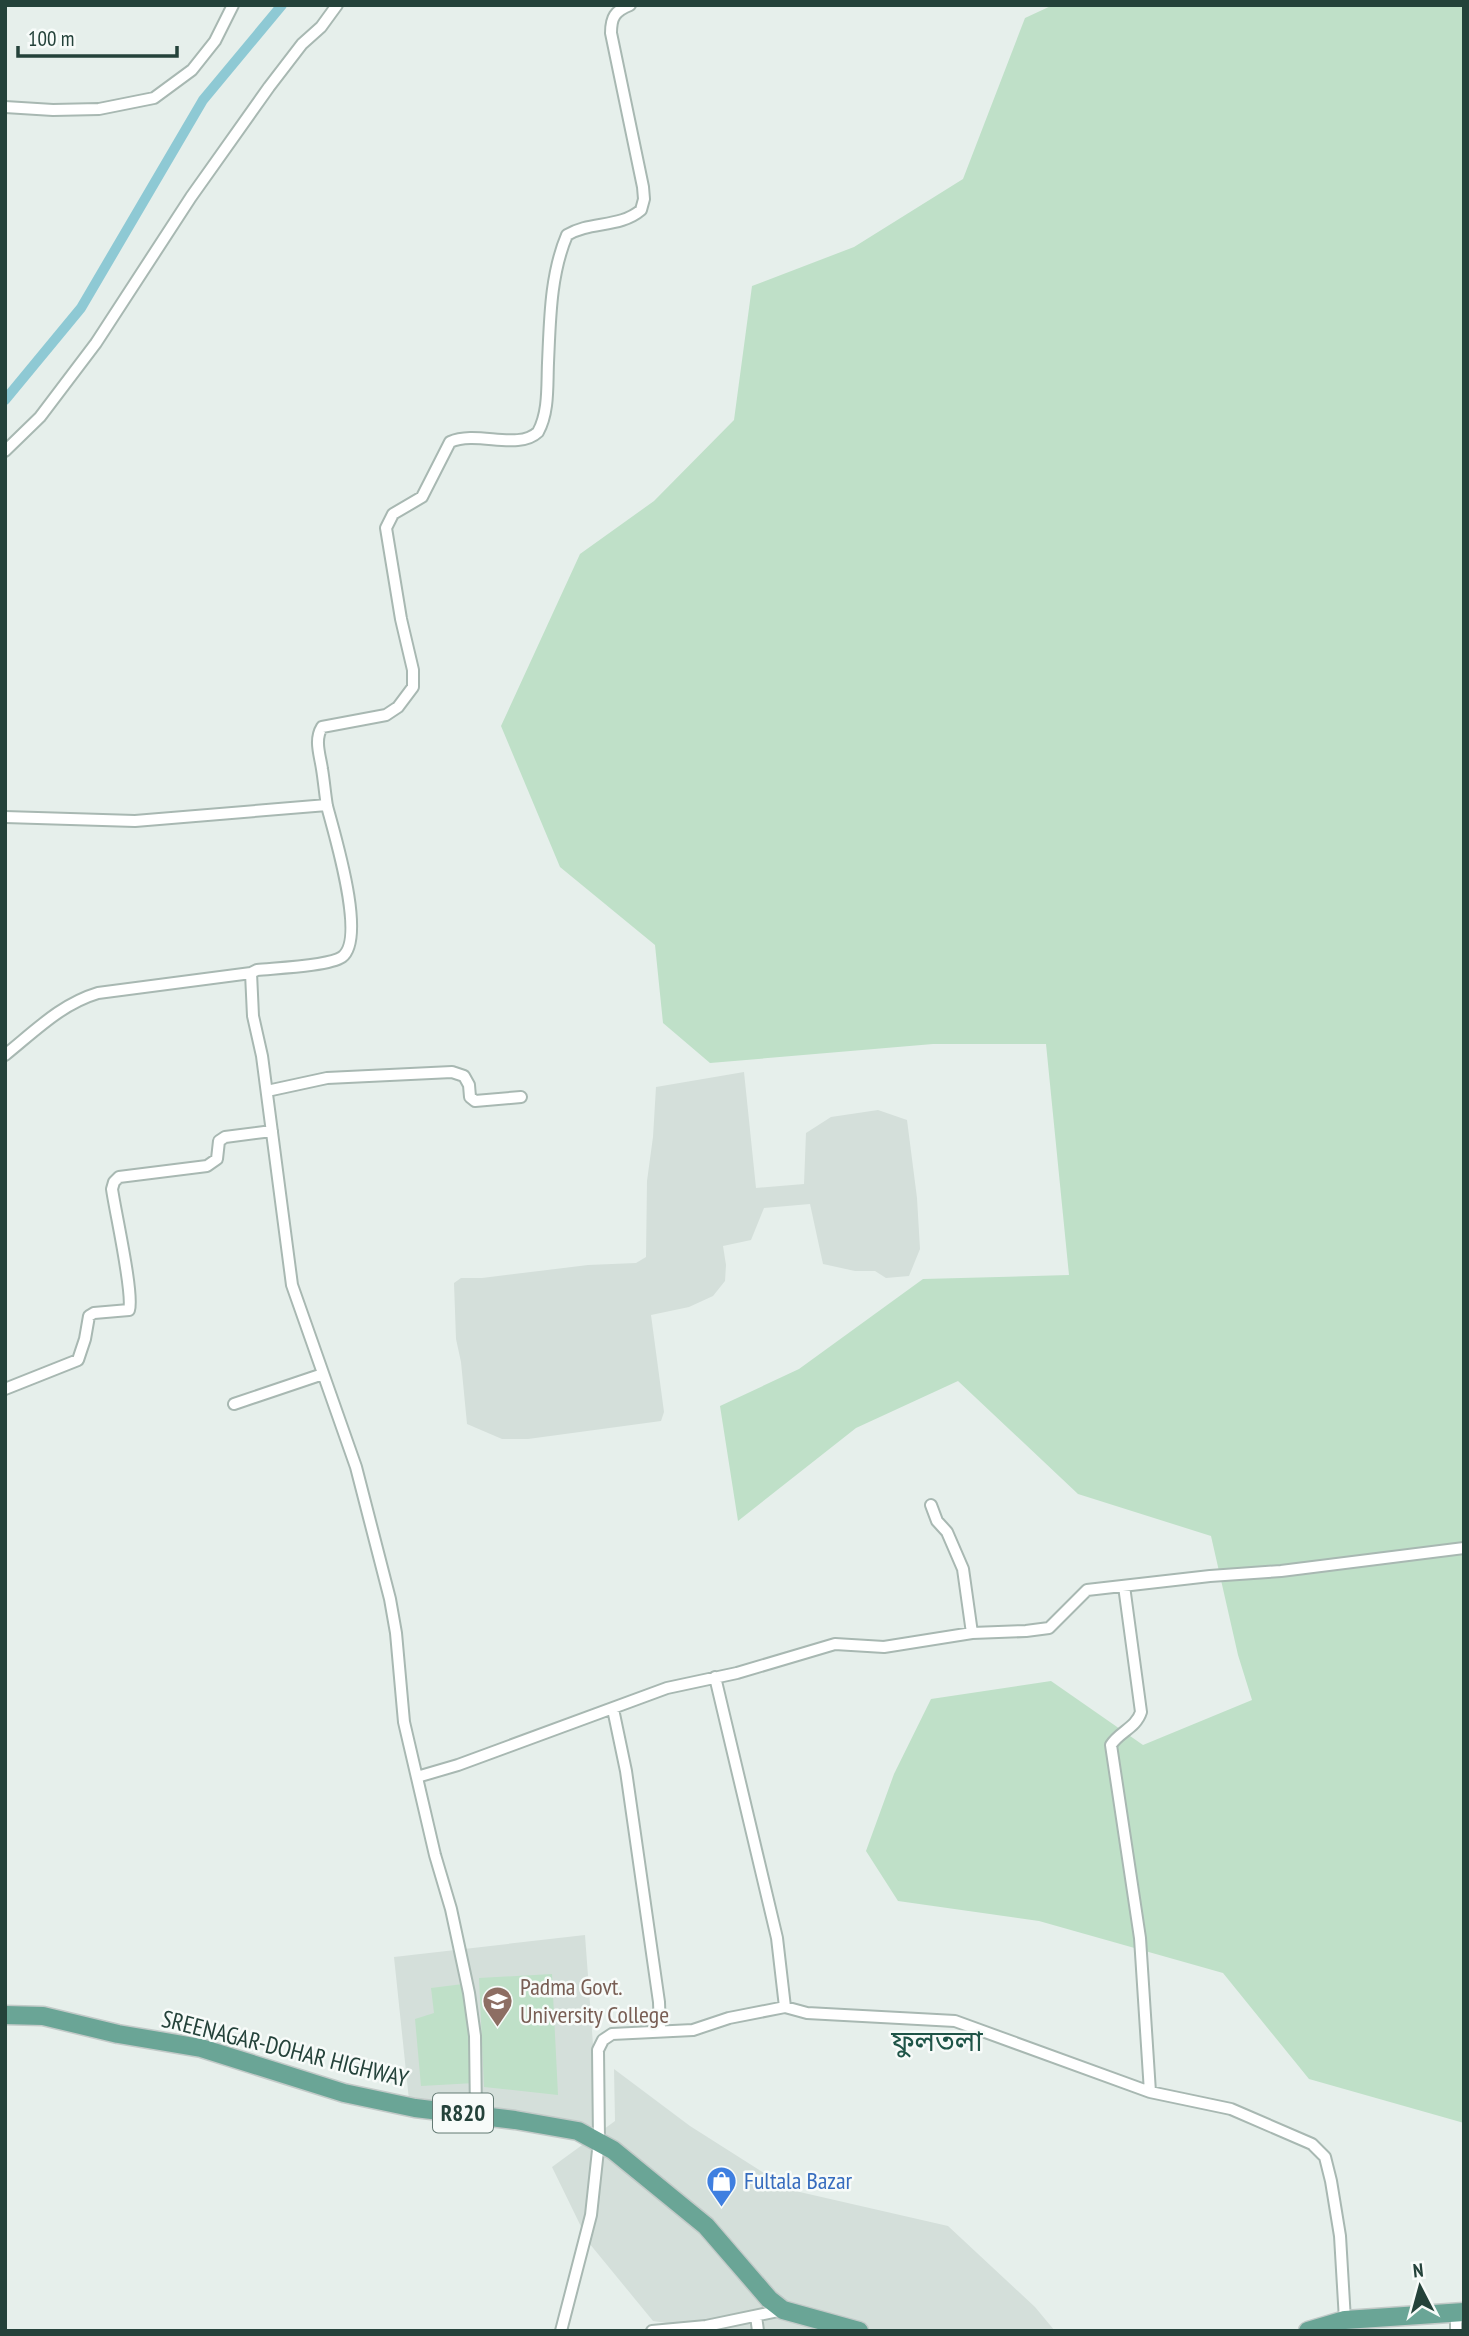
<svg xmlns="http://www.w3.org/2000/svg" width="1469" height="2336" viewBox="0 0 1469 2336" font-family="'PT Sans Narrow','Noto Sans Bengali',sans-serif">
  <rect width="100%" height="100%" fill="#e6efeb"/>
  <path fill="#d4dfda" d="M 744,1072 L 756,1188 L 804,1184 L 806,1133 L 831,1117 L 878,1110 L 907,1120 L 917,1198 L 920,1249 L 909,1276 L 886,1278 L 875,1271 L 855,1271 L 823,1264 L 810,1204 L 764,1208 L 751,1240 L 723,1246 L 726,1265 L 725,1281 L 713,1296 L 689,1307 L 651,1315 L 664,1412 L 661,1421 L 528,1439 L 502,1439 L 467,1424 L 461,1362 L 456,1339 L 454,1283 L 461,1278 L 482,1278 L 588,1265 L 636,1263 L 646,1257 L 647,1181 L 653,1137 L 656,1087 Z
    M 585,1935 L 599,2127 L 409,2100 L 394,1957 Z
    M 614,2069 L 690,2126 L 791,2190 L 948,2226 L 1035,2307 L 1055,2331 L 721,2331 L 653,2321 L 589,2243 L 552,2167 L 615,2121 Z"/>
  <path fill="#bfe0c8" d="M 1053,5 L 1464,5 L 1464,2123 L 1309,2079 L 1223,1973 L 1039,1921 L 898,1901 L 866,1851 L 894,1774 L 931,1699 L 1051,1681 L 1143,1745 L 1252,1700 L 1238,1655 L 1211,1536 L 1078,1494 L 958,1381 L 856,1428 L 738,1521 L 720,1406 L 799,1369 L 923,1279 L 1069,1275 L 1046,1044 L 933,1044 L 710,1063 L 663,1023 L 655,945 L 560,867 L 501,726 L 580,554 L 654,501 L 734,420 L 752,286 L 854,247 L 963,179 L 1025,18 Z
    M 552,1974 L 558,2095 L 484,2087 L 479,1978 Z
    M 463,1984 L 475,2083 L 421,2086 L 415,2019 L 434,2013 L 431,1988 Z"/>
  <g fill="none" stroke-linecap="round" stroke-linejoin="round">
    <path stroke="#8ec9d4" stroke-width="10" d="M 5,400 L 81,308 L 203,100 L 282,5"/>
    <defs>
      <path id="street" d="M 5,107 L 53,110 L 99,109 L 154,98 L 192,70 L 215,41 L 233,5
        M 5,451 L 40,417 L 96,343 L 191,197 L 269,87 L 302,44 L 321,27 L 337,5
        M 5,817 L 135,821 L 327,805
        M 5,1055 C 35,1031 61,1004 98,993 L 251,973
        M 267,1091 L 327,1078 L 452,1072 L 464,1076 L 469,1085 L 470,1097 L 475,1101 L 521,1097
        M 5,1389 L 78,1360 L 85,1339 L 89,1316 L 94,1313 L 129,1310 C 134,1294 115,1211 112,1189 L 114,1182 L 119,1177 L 207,1166 L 217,1159 L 219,1141 L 225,1137 L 272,1131
        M 234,1404 L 323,1374
        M 931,1505 L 937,1521 L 947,1532 L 963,1569 L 972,1633
        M 1124,1586 L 1141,1712 C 1136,1728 1119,1732 1111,1745 L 1140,1938 L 1150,2092
        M 715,1677 L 777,1938 L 785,2007
        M 613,1709 L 626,1771 L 659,2002 L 660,2031
        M 417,1777 L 458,1765 L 667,1688 L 737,1673 L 835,1644 L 884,1647 L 972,1633 L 1026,1631 L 1049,1628 L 1087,1590 L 1210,1576 L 1281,1571 L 1464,1548
        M 476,2115 L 475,2036 L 469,1993 L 451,1909 L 435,1855 L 404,1722 L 396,1633 L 390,1599 L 356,1467 L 292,1285 L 262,1056 L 253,1016 L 251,973 L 257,970 C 276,968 329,966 342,957 C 367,939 334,833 327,806 C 325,794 324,781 322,769 C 320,755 314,740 322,727 L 386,715 L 398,707 L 413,687 L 413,670 L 401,619 L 386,528 L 393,514 L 422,497 L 450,442 C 477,430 518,451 538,432 C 549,412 547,386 548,363 C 550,321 550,275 567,235 C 590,221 620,228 641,210 L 644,199 L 643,187 L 611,33 C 611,17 615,11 630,5
        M 756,2316 L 758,2331
        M 561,2331 L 591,2215 L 599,2141 L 598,2050 L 603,2040 L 612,2034 L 693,2030 L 729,2018 L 785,2007 L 807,2013 L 955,2021 L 1150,2092 L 1231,2109 L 1312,2144 L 1325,2157 L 1331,2181 L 1340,2236 L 1345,2320
        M 652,2331 L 706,2326 L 783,2310
        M 1456,2331 L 1456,2313"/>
      <path id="primary" d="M 5,2015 L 43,2016 L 118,2034 L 201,2048 L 344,2093 L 415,2108 L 515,2120 L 578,2131 L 613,2150 L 706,2226 L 769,2299 L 783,2310 L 859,2331
        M 1308,2331 L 1345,2320 L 1464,2312"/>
    </defs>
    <use href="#street" stroke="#a8b8b2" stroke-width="14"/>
    <use href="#primary" stroke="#c2cac8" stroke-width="21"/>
    <use href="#street" stroke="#fff" stroke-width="10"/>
    <use href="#primary" stroke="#6aa596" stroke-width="18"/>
  </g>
  <defs>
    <symbol id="university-pin" viewBox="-11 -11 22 30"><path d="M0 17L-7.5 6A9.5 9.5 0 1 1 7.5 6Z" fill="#8d6e63" stroke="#f7fbf9"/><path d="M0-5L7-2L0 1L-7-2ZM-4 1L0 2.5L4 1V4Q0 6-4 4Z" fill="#fff"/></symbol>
    <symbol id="shop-pin" viewBox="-11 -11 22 30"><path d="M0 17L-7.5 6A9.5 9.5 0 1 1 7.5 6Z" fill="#3f7fe0" stroke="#f7fbf9"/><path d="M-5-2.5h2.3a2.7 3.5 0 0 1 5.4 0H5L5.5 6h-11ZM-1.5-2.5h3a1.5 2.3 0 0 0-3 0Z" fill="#fff"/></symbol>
  </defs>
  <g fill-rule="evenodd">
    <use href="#university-pin" x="480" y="1984" width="35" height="47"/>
    <use href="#shop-pin" x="704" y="2164" width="35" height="47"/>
  </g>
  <g text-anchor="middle" stroke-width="5" stroke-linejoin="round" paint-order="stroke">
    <rect fill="#f7fbf9" stroke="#637a73" stroke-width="2" x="433" y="2093.5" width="60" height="39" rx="5"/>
    <g font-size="23" font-weight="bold" fill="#24423a">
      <text x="463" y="2121">R820</text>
    </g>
    <g font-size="24" fill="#785e54" stroke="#f7fbf9" text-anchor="start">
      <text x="520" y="1995">Padma Govt.<tspan x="520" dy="28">University College</tspan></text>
    </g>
    <g font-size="24" fill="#24423a" stroke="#f7fbf9">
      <text transform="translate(285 2049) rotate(14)" y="8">SREENAGAR-DOHAR HIGHWAY</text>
    </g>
    <g font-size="24" fill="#366cbe" stroke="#f7fbf9" text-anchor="start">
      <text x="744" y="2189">Fultala Bazar</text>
    </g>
    <g font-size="28" fill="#1f5548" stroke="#f7fbf9">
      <text x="937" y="2051">ফুলতলা</text>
    </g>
  </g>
  <rect width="1469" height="2336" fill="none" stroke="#24423a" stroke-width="14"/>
  <g transform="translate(1420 2287) rotate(354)" stroke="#f7fbf9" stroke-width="5" paint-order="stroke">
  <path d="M0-5L12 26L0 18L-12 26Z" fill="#24423a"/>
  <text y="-10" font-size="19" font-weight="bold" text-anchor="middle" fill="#24423a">N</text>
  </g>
  <path d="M18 46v10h159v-10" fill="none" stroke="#24423a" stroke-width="3.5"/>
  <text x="28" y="46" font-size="21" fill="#24423a" stroke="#f7fbf9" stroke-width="5" paint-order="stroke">100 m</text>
</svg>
